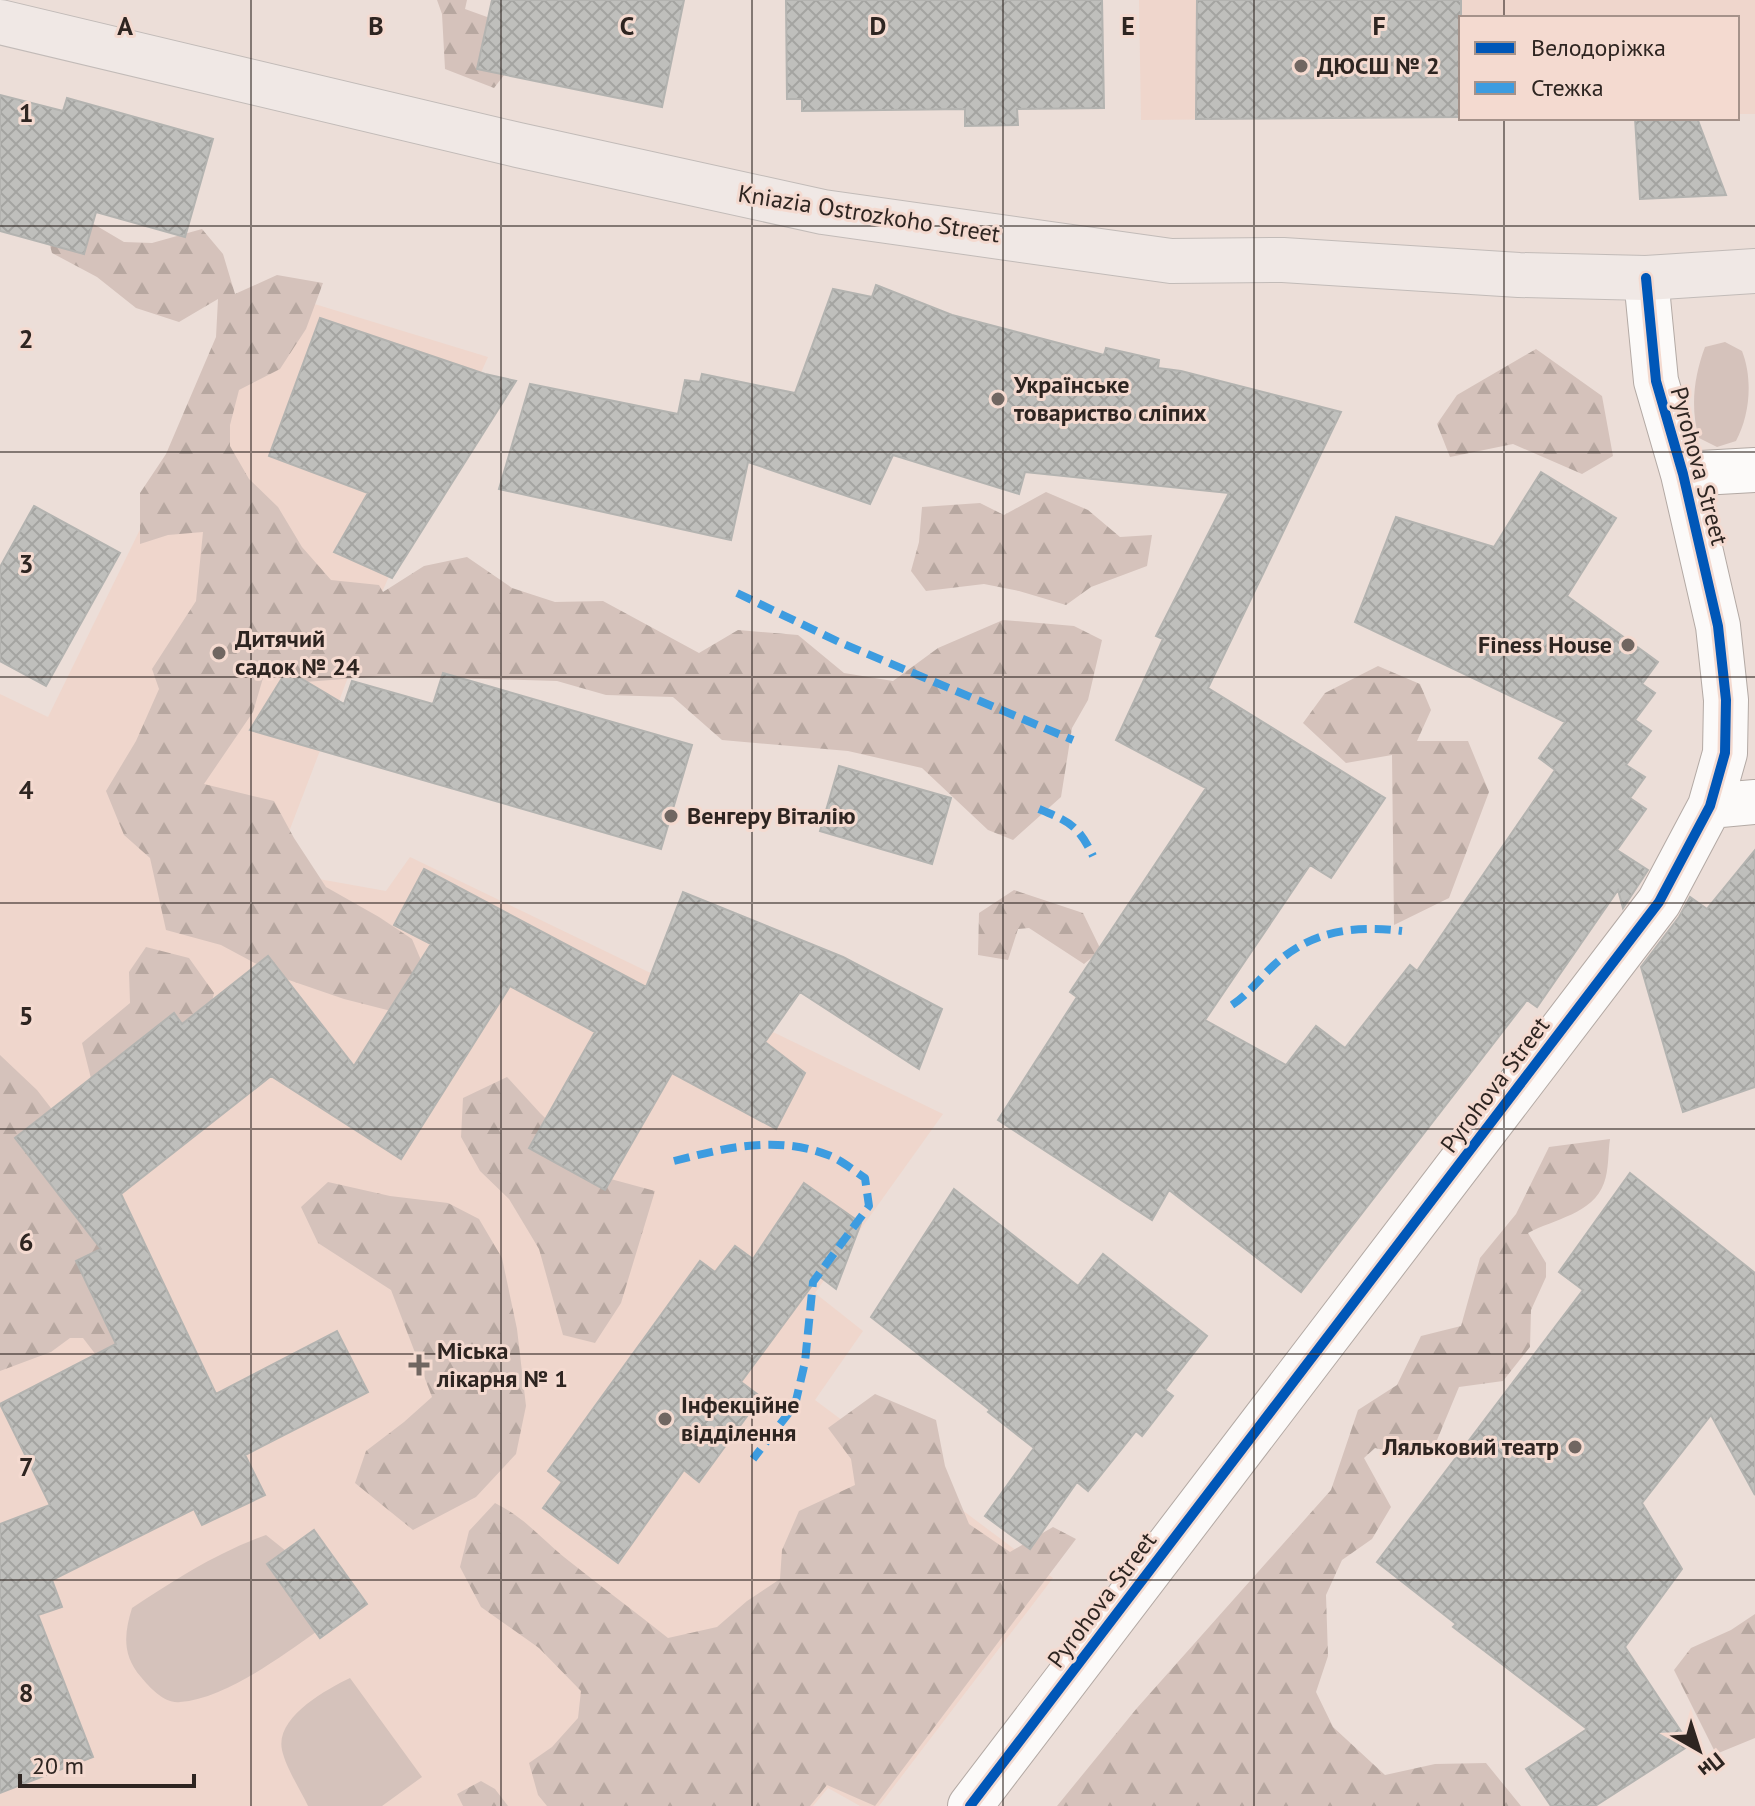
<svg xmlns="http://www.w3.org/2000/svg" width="1755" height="1806" viewBox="0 0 1755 1806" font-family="'PT Sans',sans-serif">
  <defs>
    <pattern id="forest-firs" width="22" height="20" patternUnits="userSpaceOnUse" patternTransform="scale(2)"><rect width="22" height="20" fill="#d5c2bb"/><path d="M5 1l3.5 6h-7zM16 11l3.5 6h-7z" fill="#b7a7a0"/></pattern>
    <pattern id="building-cross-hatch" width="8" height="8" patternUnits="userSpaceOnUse" patternTransform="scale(2)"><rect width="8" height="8" fill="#bfbfbc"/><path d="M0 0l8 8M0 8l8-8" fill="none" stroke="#a4a4a1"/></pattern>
  </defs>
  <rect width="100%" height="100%" fill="#ecded8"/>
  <path fill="#efd6cc" d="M 1139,0 L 1755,0 L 1755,114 L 1737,114 L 1737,18 L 1461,18 L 1461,117 L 1141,120 Z
    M 259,287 L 488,357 L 373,612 L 274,871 L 386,891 L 410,857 L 943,1114 L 815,1293 L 863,1331 L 815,1400 L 1053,1578 L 879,1806 L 860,1806 L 828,1788 L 813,1806 L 0,1806 L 0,694 L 48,717 Z"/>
  <path fill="#d5c2bb" d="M 1725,342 L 1742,351 C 1753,379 1750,415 1736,441 L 1717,447 L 1699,438 C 1690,408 1694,376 1705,347 Z
    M 266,1535 L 286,1551 L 267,1565 L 316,1632 C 280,1657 225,1699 180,1702 C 165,1704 150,1688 141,1677 C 122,1655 124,1634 132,1608 C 174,1580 218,1552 266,1535 Z
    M 350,1678 L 422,1777 L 382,1806 L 308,1806 C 300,1789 286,1768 282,1750 C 275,1718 325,1690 350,1678 Z"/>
  <path fill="url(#forest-firs)" d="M 437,0 L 467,0 L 465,9 L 501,22 L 515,61 L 494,88 L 445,69 L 442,14 Z
    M 63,206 L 124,242 L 152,243 L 202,229 L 223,254 L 235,294 L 277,275 L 323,283 L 306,329 L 280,369 L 239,390 L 230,425 L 230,446 L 249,479 L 278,507 L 302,547 L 331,580 L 379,585 L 383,592 L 424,566 L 467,557 L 512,588 L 555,602 L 603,601 L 699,653 L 738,630 L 798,635 L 844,673 L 893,681 L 938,648 L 1003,620 L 1074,626 L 1102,640 L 1088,700 L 1072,728 L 1061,797 L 1013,840 L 988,830 L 922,768 L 848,751 L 722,740 L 673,697 L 606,695 L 557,681 L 383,676 L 305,682 L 261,663 L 266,668 L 253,712 L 204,784 L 274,801 L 294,838 L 326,887 L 379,917 L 412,939 L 432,986 L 399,1013 L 344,999 L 283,978 L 221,945 L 166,930 L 150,858 L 124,835 L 106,791 L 136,741 L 159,689 L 152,669 L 196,601 L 203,532 L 168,535 L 140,544 L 140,493 L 166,454 L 216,337 L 218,299 L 179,322 L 136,308 L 97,277 L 52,253 L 43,220 Z
    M 1536,349 L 1602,396 L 1613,456 L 1582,474 L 1513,444 L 1450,457 L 1437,424 L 1457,395 Z
    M 1046,492 L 1088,510 L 1120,537 L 1152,535 L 1147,566 L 1091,587 L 1066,605 L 1019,591 L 984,584 L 926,591 L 911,571 L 919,542 L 922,507 L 980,503 L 1004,515 Z
    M 1378,666 L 1420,684 L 1431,710 L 1417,741 L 1468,741 L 1489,792 L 1449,898 L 1394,925 L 1392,755 L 1346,763 L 1303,723 L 1325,693 Z
    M 1014,890 L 1083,913 L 1101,950 L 1084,964 L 1029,928 L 1018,929 L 1008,960 L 978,955 L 979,913 Z
    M 146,947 L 189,958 L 214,993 L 196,1071 L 99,1110 L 82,1043 L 130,1003 L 129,972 Z
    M 0,1055 L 37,1090 L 61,1121 L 111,1220 L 136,1344 L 96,1355 L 83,1338 L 70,1338 L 51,1352 L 0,1371 Z
    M 507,1077 L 540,1113 L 607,1178 L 655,1191 L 621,1303 L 595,1343 L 563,1335 L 539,1249 L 509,1199 L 480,1171 L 461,1137 L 463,1098 Z
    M 1610,1139 C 1608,1152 1609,1170 1604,1183 C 1593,1214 1554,1219 1528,1233 L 1546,1263 L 1546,1277 L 1531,1310 L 1530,1347 L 1503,1381 L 1459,1387 L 1437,1440 L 1408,1456 L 1375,1448 L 1364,1458 L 1391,1507 L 1372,1539 L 1342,1560 L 1326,1595 L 1328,1656 L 1316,1692 L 1333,1727 L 1385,1775 L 1435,1764 L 1486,1763 L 1521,1806 L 1057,1806 L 1137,1708 L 1331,1490 L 1358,1410 L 1397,1385 L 1421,1336 L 1461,1326 L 1480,1258 L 1516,1214 L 1549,1147 Z
    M 328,1182 L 390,1196 L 448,1203 L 479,1219 L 502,1258 L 517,1329 L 526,1406 L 516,1454 L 476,1497 L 413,1530 L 355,1483 L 366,1451 L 404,1422 L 432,1397 L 391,1290 L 318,1243 L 301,1207 Z
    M 875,1394 L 936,1420 L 945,1466 L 969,1524 L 1010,1552 L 1053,1527 L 1076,1539 L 875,1806 L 827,1785 L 810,1806 L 547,1806 L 538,1795 L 529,1763 L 552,1747 L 578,1718 L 581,1691 L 539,1648 L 481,1607 L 460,1567 L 469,1531 L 495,1503 C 527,1519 542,1540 569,1561 C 601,1587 636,1612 668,1638 L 717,1627 L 747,1601 L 780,1579 L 782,1550 L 799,1511 L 855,1485 L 851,1459 L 828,1428 Z
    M 1755,1614 L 1755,1738 L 1716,1754 L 1674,1670 L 1691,1648 L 1731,1630 Z
    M 481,1781 L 495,1789 L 508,1806 L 463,1806 L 457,1794 Z"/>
  <path fill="url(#building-cross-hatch)" stroke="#b3b3b0" stroke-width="2" d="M 492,0 L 684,0 L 662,107 L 477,69 Z
    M 786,0 L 1102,0 L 1104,108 L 1017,109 L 1018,125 L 965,126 L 965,109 L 802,111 L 802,99 L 787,99 Z
    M 1197,0 L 1461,0 L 1461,117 L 1196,119 Z
    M 0,95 L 63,111 L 67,98 L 213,139 L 185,237 L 96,212 L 84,254 L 0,231 Z
    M 1635,118 L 1697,118 L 1726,195 L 1640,199 Z
    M 876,285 L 952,315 L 1104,355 L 1106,348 L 1159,360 L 1158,368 L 1181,371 L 1341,412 L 1208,688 L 1385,798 L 1331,878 L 1310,865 L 1205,1020 L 1286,1065 L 1316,1026 L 1345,1048 L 1410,965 L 1417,971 L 1555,770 L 1539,758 L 1565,722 L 1355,622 L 1396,517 L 1494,547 L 1541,472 L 1616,518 L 1567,596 L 1658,662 L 1642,684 L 1655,693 L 1635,720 L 1651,731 L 1626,765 L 1645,777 L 1630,798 L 1646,809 L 1617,850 L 1648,870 L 1623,908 L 1618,890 L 1537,1007 L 1527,1000 L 1301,1292 L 1169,1190 L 1152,1220 L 998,1120 L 1077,997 L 1070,992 L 1206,788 L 1116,740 L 1163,639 L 1156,636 L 1229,493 L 1025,472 L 1019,494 L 893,455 L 870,504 L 748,462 L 731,540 L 499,489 L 530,384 L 678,414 L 685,380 L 700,382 L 702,374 L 795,393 L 833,289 L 872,297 Z
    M 320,318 L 485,374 L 516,381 L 392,578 L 334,552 L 368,493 L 269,456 Z
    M 34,506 L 120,553 L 46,686 L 0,661 L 0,567 Z
    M 287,670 L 344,704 L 352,681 L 433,704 L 443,673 L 692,745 L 661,849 L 250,730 Z
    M 839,766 L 951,798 L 932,864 L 820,831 Z
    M 1755,850 L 1755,1087 L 1683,1112 L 1641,967 L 1679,917 L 1690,897 L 1707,909 Z
    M 424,869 L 646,987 L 683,892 L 843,957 L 942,1009 L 919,1069 L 800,992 L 765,1042 L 805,1073 L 776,1129 L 672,1073 L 605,1190 L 529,1148 L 595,1032 L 510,986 L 401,1159 L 271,1076 L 121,1194 L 216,1394 L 337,1331 L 368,1392 L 245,1455 L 265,1495 L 202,1525 L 194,1509 L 52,1580 L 62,1607 L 38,1615 L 93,1757 L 0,1793 L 0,1524 L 50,1505 L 0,1404 L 116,1344 L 76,1261 L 101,1249 L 15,1138 L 174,1013 L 182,1024 L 268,956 L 354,1066 L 431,944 L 394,925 Z
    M 1630,1173 L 1755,1273 L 1755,1495 L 1711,1415 L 1642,1503 L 1682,1569 L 1625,1647 L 1690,1745 L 1595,1806 L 1551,1806 L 1526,1769 L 1587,1729 L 1453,1627 L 1456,1624 L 1377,1562 L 1583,1290 L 1559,1272 Z
    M 804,1183 L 861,1223 L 836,1289 L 819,1276 L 741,1382 L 761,1397 L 699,1482 L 684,1470 L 618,1563 L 543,1508 L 562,1482 L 548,1471 L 700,1261 L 715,1272 L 735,1246 L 753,1259 Z
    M 954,1189 L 1078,1286 L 1103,1254 L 1207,1336 L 1165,1390 L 1173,1396 L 1142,1436 L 1136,1431 L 1088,1491 L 1077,1482 L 1030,1549 L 985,1516 L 1034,1448 L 988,1412 L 990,1410 L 871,1317 Z
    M 314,1530 L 367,1604 L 320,1638 L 267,1564 Z"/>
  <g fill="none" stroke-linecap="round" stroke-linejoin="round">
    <defs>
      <path id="minor" d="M 1683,474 L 1755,470
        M 1710,806 L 1755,802
        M 970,1806 L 1659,902 L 1710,806 L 1725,753 L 1726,700 L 1718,626 L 1683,474 L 1656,381 L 1646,278"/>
      <path id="major" d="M 0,22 L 518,145 L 823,212 L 1171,261 L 1283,260 L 1519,275 L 1646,278 L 1755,271"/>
    </defs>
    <use href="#minor" stroke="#b3a9a4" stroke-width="46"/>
    <use href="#major" stroke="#c2bbb8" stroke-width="46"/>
    <use href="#minor" stroke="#fcfaf9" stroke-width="44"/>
    <use href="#major" stroke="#f0e8e5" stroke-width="44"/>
    <path stroke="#3d9ce0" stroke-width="8" stroke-dasharray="16 8" stroke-linecap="butt" d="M 737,593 L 839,642 L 1073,740
      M 1039,809 C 1070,822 1078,825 1093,856
      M 1232,1005 C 1249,994 1259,979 1273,966 C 1310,931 1353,925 1402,931
      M 674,1161 C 724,1148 777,1135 828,1155 C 841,1160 853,1170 865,1178 L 869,1206 L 813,1282 L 805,1362 L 795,1405 L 753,1459"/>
    <defs>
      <path id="cycleway" d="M 970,1806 L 1659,902 L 1710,806 L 1725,753 L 1726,700 L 1718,626 L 1683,474 L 1656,381 L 1646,278"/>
    </defs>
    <use href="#cycleway" stroke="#f4dad0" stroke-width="15"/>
    <use href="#cycleway" stroke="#0057b8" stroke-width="10"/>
  </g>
  <path fill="none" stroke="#2e2521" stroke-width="2" stroke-opacity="0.55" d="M 251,0 L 251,1806M 501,0 L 501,1806M 752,0 L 752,1806M 1003,0 L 1003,1806M 1254,0 L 1254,1806M 1504,0 L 1504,18M 1504,118 L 1504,1806M 0,226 L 1755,226M 0,452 L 1755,452M 0,677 L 1755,677M 0,903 L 1755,903M 0,1129 L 1755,1129M 0,1354 L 1755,1354M 0,1580 L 1755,1580"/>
  <g fill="#706661" stroke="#f4dad0" stroke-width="3">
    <circle cx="1301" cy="66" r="8"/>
    <circle cx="998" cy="399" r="8"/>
    <circle cx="1628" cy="645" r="8"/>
    <circle cx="219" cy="653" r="8"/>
    <circle cx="671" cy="816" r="8"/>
    <path d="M415 1353h8v8h8v8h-8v8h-8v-8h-8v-8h8z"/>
    <circle cx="665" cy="1419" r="8"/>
    <circle cx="1575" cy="1447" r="8"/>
  </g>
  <g text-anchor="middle" stroke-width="6" stroke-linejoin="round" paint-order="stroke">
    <g font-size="24" font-weight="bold" fill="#2e2521" stroke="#f4dad0" text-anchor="start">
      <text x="1317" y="74">ДЮСШ № 2</text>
      <text x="1014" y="393">Українське<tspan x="1014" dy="28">товариство сліпих</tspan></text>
      <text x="235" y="647">Дитячий<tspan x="235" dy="28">садок № 24</tspan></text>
      <text x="1612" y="653" text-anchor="end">Finess House</text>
      <text x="687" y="824">Венгеру Віталію</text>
      <text x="437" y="1359">Міська<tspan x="437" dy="28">лікарня № 1</tspan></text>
      <text x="681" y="1413">Інфекційне<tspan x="681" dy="28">відділення</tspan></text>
      <text x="1559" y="1455" text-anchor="end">Ляльковий театр</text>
    </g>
    <g font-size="24" fill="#2e2521" stroke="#f4dad0">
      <text transform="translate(869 214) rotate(9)" y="8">Kniazia Ostrozkoho Street</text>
      <text transform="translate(1699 466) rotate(75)" y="8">Pyrohova Street</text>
      <text transform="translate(1495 1085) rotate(-53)" y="8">Pyrohova Street</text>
      <text transform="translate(1102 1600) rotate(-53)" y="8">Pyrohova Street</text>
    </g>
  </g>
  <g font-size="26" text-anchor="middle" font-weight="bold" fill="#2e2521" stroke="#f4dad0" stroke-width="6" stroke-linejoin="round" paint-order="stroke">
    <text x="125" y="35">A</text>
    <text x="376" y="35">B</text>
    <text x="627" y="35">C</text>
    <text x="878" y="35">D</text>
    <text x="1128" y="35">E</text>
    <text x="1379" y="35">F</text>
    <text x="26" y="122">1</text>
    <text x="26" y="348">2</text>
    <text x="26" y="573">3</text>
    <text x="26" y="799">4</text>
    <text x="26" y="1025">5</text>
    <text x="26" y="1251">6</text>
    <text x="26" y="1476">7</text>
    <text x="26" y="1702">8</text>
  </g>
  <rect x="1459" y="16" width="280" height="104" fill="#f4dad0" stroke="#a5928a" stroke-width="2"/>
  <rect x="1475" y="42" width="40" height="12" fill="#0057b8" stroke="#a5928a" stroke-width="2"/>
  <text x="1531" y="56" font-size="24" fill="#2e2521">Велодоріжка</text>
  <rect x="1475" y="82" width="40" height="12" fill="#3d9ce0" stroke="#a5928a" stroke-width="2"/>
  <text x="1531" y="96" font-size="24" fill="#2e2521">Стежка</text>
  <g transform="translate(1699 1750) rotate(141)" stroke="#f4dad0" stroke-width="6" paint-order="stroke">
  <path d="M0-6L14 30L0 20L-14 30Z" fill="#2e2521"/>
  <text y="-12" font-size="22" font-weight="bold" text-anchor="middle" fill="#2e2521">Пн</text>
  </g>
  <path d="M20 1774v12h174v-12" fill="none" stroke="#2e2521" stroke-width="4"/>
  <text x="32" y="1774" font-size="24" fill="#2e2521" stroke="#f4dad0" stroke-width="6" paint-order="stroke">20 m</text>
</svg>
